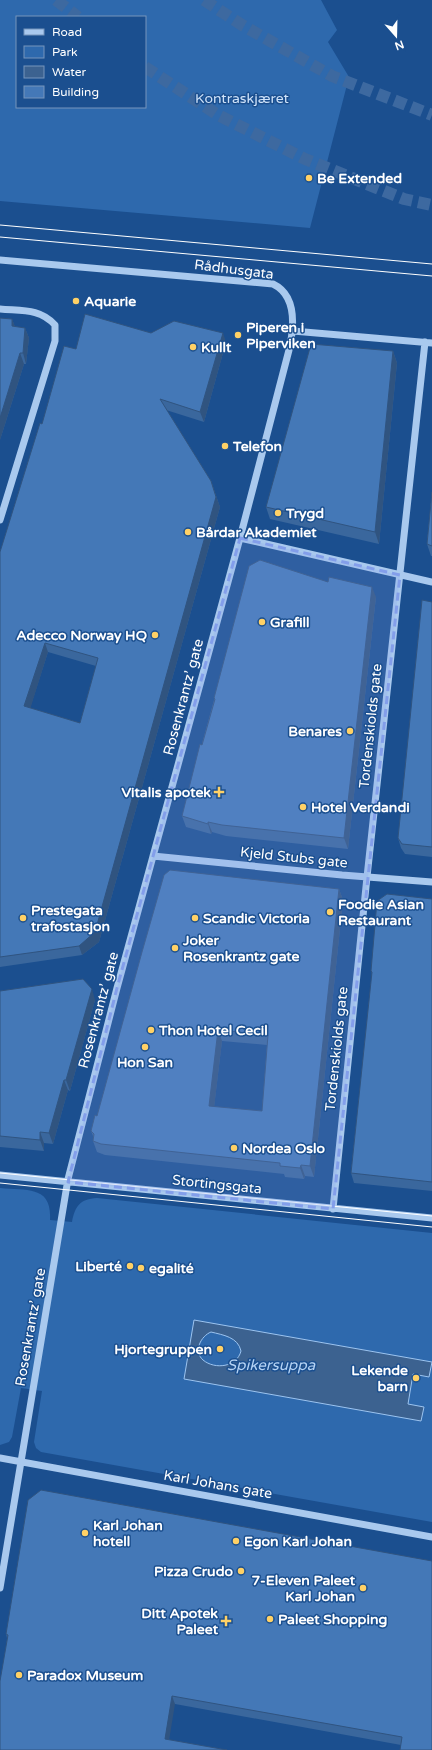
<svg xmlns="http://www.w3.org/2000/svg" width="432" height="1750" viewBox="0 0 432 1750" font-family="'Varela Round',sans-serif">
  <rect width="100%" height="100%" fill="#1b4f8f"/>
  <path fill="#2e69ad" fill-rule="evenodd" d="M 0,0 L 321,0 L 337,30 L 328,42 L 349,77 L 310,228 L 0,201 ZM 17,17 L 145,17 L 145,107 L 17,107 Z
    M 0,1188 C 27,1191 52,1185 50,1220 L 72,1222 C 75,1206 80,1199 97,1198 L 432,1233 L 432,1522 L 41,1452 L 36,1448 L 34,1442 L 42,1391 L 21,1388 L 12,1437 L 9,1442 L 0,1445 Z"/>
  <path fill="#3c6290" stroke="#9cc4f0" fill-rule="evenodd" d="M 194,1320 L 432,1362 L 429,1377 L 413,1374 L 408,1404 L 424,1407 L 421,1421 L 184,1379 ZM 211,1332 C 223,1335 238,1337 241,1351 C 237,1367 215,1370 203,1360 C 193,1351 201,1336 211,1332 Z"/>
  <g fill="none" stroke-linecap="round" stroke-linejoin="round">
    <path stroke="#3d69a0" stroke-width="12" stroke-dasharray="12 6" stroke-linecap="butt" d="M 56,0 L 78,17
      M 204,0 L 242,25 L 332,76 L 432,115
      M 145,67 L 218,115 L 305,159 L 404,199 L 432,205"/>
    <path stroke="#a9c9ee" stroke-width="7" d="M 0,260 L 273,284 C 298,296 294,328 289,350 L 240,538 L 117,988 L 68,1179 L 0,1588
      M 0,309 C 21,311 40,308 55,325 L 55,341 L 0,520
      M 293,331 L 432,343
      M 240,538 L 432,582
      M 153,856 L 342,875 L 432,882
      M 0,1175 L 432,1218
      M 333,1209 L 367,877 L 425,342
      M 0,1458 L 432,1537"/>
    <path stroke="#fff" stroke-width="1" d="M 0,225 L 432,264
      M 0,237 L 432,276
      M 0,1173 L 432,1216
      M 0,1183 L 432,1227"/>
  </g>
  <path fill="#3a679d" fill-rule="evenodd" d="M 12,319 L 15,327 L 25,328 L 29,338 L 26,364 L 24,364 L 0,440 Z
    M 151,333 L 226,342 L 204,422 L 166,410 L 211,481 L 220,507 L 99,942 L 82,955 L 0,967 L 0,552 L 42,424 L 76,349 ZM 48,652 L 96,666 L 80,723 L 30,708 Z
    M 393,351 L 397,363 L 379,544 L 270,519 L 266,507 Z
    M 432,492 L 432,556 L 431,556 L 427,544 Z
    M 376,597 L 348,849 L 226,836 L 212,832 L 211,834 L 186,827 L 182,816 L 214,700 L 214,698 Z
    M 432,602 L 432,857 L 405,854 L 401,848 L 398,838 Z
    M 339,889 L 343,900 L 314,1177 L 305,1176 L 304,1179 L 285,1177 L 284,1174 L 105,1155 L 97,1152 L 93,1141 L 93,1136 L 91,1131 L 97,1116 ZM 222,1041 L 267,1045 L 262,1111 L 214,1107 Z
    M 432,899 L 432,1191 L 354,1183 L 351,1173 L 372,974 L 371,971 Z
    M 0,991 L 95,1000 L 70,1091 L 68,1090 L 53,1144 L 44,1143 L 44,1151 L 0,1147 Z
    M 432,1561 L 401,1745 L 175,1704 L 0,1750 L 7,1638 L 6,1634 Z"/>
  <path fill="#305480" d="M 12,319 L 16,329 L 12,326 Z
    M 25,328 L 29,338 L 26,364 L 23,353 Z
    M 223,333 L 226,342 L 204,422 L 200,412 Z
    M 393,351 L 397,363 L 379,544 L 375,532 Z
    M 20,353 L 24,364 L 0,440 L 0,418 Z
    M 211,481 L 220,507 L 99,942 L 82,955 L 79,946 Z
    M 372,587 L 376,597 L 348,849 L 344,838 Z
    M 45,643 L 48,652 L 28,716 L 24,706 Z
    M 208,822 L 212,832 L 211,834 L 208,824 Z
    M 339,889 L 343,900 L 314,1177 L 310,1166 Z
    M 92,989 L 95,1000 L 70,1091 L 66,1080 Z
    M 218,1030 L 222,1041 L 213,1117 L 209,1106 Z
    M 64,1080 L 68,1090 L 53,1144 L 49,1133 Z
    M 40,1132 L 44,1143 L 44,1151 L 40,1140 Z
    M 301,1165 L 305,1176 L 304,1179 L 300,1168 Z
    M 172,1696 L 175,1704 L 168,1747 L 165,1739 Z"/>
  <path fill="#4478b7" stroke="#305480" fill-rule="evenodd" d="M 85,314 L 151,333 L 174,321 L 223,333 L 200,412 L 160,399 L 211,481 L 216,497 L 95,932 L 79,946 L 0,957 L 0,552 L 40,423 L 42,424 L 64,346 L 76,349 ZM 45,643 L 98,658 L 80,723 L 24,706 Z
    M 0,318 L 12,319 L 12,326 L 25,328 L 23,353 L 20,353 L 0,418 Z
    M 311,344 L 393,351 L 375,532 L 266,507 Z
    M 432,492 L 432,546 L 427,544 Z
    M 260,560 L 328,582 L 329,577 L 372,587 L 344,838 L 222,825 L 208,822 L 208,824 L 182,816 L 200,744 L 202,745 L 215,699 L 214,698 L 249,566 Z
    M 422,600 L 432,602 L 432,847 L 402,844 L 398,838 Z
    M 170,870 L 339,889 L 310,1166 L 301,1165 L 300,1168 L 280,1166 L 280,1163 L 101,1144 L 93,1141 L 94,1134 L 91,1131 L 95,1115 L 97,1116 L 142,952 L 164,875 ZM 218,1030 L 268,1035 L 262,1111 L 209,1106 Z
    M 387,894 L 432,899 L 432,1182 L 351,1173 L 372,972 L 371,971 L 377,901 Z
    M 83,979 L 92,989 L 66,1080 L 64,1080 L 49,1133 L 40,1132 L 40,1140 L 0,1136 L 0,991 Z
    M 41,1490 L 432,1561 L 432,1750 L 400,1750 L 402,1737 L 172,1696 L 165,1739 L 227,1750 L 0,1750 L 0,1681 L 8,1635 L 6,1634 L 28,1500 Z"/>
  <path fill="#839eea" fill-opacity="0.2" stroke="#839eea" stroke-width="3" stroke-dasharray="8 5" stroke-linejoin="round" d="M 240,538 L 400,575 L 333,1209 L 68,1182 L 117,988 Z"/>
  <g fill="#ffd166" stroke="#1b4f8f" stroke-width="1.5">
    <circle cx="309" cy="178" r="4"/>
    <circle cx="76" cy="301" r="4"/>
    <circle cx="238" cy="335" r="4"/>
    <circle cx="193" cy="347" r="4"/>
    <circle cx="225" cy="446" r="4"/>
    <circle cx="278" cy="513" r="4"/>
    <circle cx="188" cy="532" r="4"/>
    <circle cx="262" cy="622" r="4"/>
    <circle cx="155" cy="635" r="4"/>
    <circle cx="350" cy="731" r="4"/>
    <path d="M217 786h4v4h4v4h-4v4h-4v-4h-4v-4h4z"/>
    <circle cx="303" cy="807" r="4"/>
    <circle cx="330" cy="912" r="4"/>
    <circle cx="23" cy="918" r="4"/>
    <circle cx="195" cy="918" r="4"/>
    <circle cx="175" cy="948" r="4"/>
    <circle cx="151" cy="1030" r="4"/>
    <circle cx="145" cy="1047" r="4"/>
    <circle cx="234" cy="1148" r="4"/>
    <circle cx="130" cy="1266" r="4"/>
    <circle cx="141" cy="1268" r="4"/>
    <circle cx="220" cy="1349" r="4"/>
    <circle cx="416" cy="1378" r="4"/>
    <circle cx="85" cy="1533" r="4"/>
    <circle cx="236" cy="1541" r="4"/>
    <circle cx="241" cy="1571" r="4"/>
    <circle cx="363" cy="1588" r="4"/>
    <circle cx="270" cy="1619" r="4"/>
    <path d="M224 1615h4v4h4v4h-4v4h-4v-4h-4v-4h4z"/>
    <circle cx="19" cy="1675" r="4"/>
  </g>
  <g text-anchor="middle" stroke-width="3" stroke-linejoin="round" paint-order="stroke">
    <g font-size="14" fill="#cfe3fa" stroke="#1b4f8f">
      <text x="242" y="103">Kontraskjæret</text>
    </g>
    <g font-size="14" font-weight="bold" fill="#fff" stroke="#1b4f8f" text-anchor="start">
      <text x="317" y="183">Be Extended</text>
      <text x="84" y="306">Aquarie</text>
      <text x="246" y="332">Piperen i<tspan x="246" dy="16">Piperviken</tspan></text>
      <text x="201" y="352">Kullt</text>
      <text x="233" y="451">Telefon</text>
      <text x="286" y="518">Trygd</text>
      <text x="196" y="537">Bårdar Akademiet</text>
      <text x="270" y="627">Grafill</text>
      <text x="147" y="640" text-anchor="end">Adecco Norway HQ</text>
      <text x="342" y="736" text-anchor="end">Benares</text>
      <text x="211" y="797" text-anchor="end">Vitalis apotek</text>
      <text x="311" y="812">Hotel Verdandi</text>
      <text x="338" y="909">Foodie Asian<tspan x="338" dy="16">Restaurant</tspan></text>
      <text x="31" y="915">Prestegata<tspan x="31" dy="16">trafostasjon</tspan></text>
      <text x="203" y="923">Scandic Victoria</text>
      <text x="183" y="945">Joker<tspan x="183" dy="16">Rosenkrantz gate</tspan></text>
      <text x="159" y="1035">Thon Hotel Cecil</text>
      <text x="145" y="1067" text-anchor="middle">Hon San</text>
      <text x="242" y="1153">Nordea Oslo</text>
      <text x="122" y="1271" text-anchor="end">Liberté</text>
      <text x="149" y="1273">egalité</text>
      <text x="212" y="1354" text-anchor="end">Hjortegruppen</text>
      <text x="408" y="1375" text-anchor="end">Lekende<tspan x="408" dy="16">barn</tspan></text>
      <text x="93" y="1530">Karl Johan<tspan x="93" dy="16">hotell</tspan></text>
      <text x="244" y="1546">Egon Karl Johan</text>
      <text x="233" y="1576" text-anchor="end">Pizza Crudo</text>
      <text x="355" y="1585" text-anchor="end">7-Eleven Paleet<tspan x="355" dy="16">Karl Johan</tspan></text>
      <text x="218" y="1618" text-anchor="end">Ditt Apotek<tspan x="218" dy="16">Paleet</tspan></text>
      <text x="278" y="1624">Paleet Shopping</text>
      <text x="27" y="1680">Paradox Museum</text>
    </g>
    <g font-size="14" fill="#fff" stroke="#1b4f8f">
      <text transform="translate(234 269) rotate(7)" y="5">Rådhusgata</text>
      <text transform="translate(183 697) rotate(-75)" y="5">Rosenkrantz’ gate</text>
      <text transform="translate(370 726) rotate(-84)" y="5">Tordenskiolds gate</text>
      <text transform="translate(294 857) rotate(6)" y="5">Kjeld Stubs gate</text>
      <text transform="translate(98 1010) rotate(-75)" y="5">Rosenkrantz’ gate</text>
      <text transform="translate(336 1049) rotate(-84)" y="5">Tordenskiolds gate</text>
      <text transform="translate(217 1184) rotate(6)" y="5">Stortingsgata</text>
      <text transform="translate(30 1327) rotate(-80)" y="5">Rosenkrantz’ gate</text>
      <text transform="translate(218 1484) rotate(10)" y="5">Karl Johans gate</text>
    </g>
    <g font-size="15" font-style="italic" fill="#b5d3f5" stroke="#1b4f8f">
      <text x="271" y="1370">Spikersuppa</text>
    </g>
  </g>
  <rect x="16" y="16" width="130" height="92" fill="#1b4f8f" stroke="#7695bc"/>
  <rect x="24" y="29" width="20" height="6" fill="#a9c9ee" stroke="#7695bc"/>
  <text x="52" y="36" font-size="12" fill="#ffffff">Road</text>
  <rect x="24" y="46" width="20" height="12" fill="#2e69ad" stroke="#7695bc"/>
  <text x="52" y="56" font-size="12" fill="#ffffff">Park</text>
  <rect x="24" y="66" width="20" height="12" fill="#3c6290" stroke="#7695bc"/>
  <text x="52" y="76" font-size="12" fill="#ffffff">Water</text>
  <rect x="24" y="86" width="20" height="12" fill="#4478b7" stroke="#7695bc"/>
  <text x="52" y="96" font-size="12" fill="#ffffff">Building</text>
  <g transform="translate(396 36) rotate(160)" stroke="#1b4f8f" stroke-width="3" paint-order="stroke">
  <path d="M0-3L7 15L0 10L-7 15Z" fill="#ffffff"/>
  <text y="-6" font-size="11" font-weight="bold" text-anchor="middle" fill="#ffffff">N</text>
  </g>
</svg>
